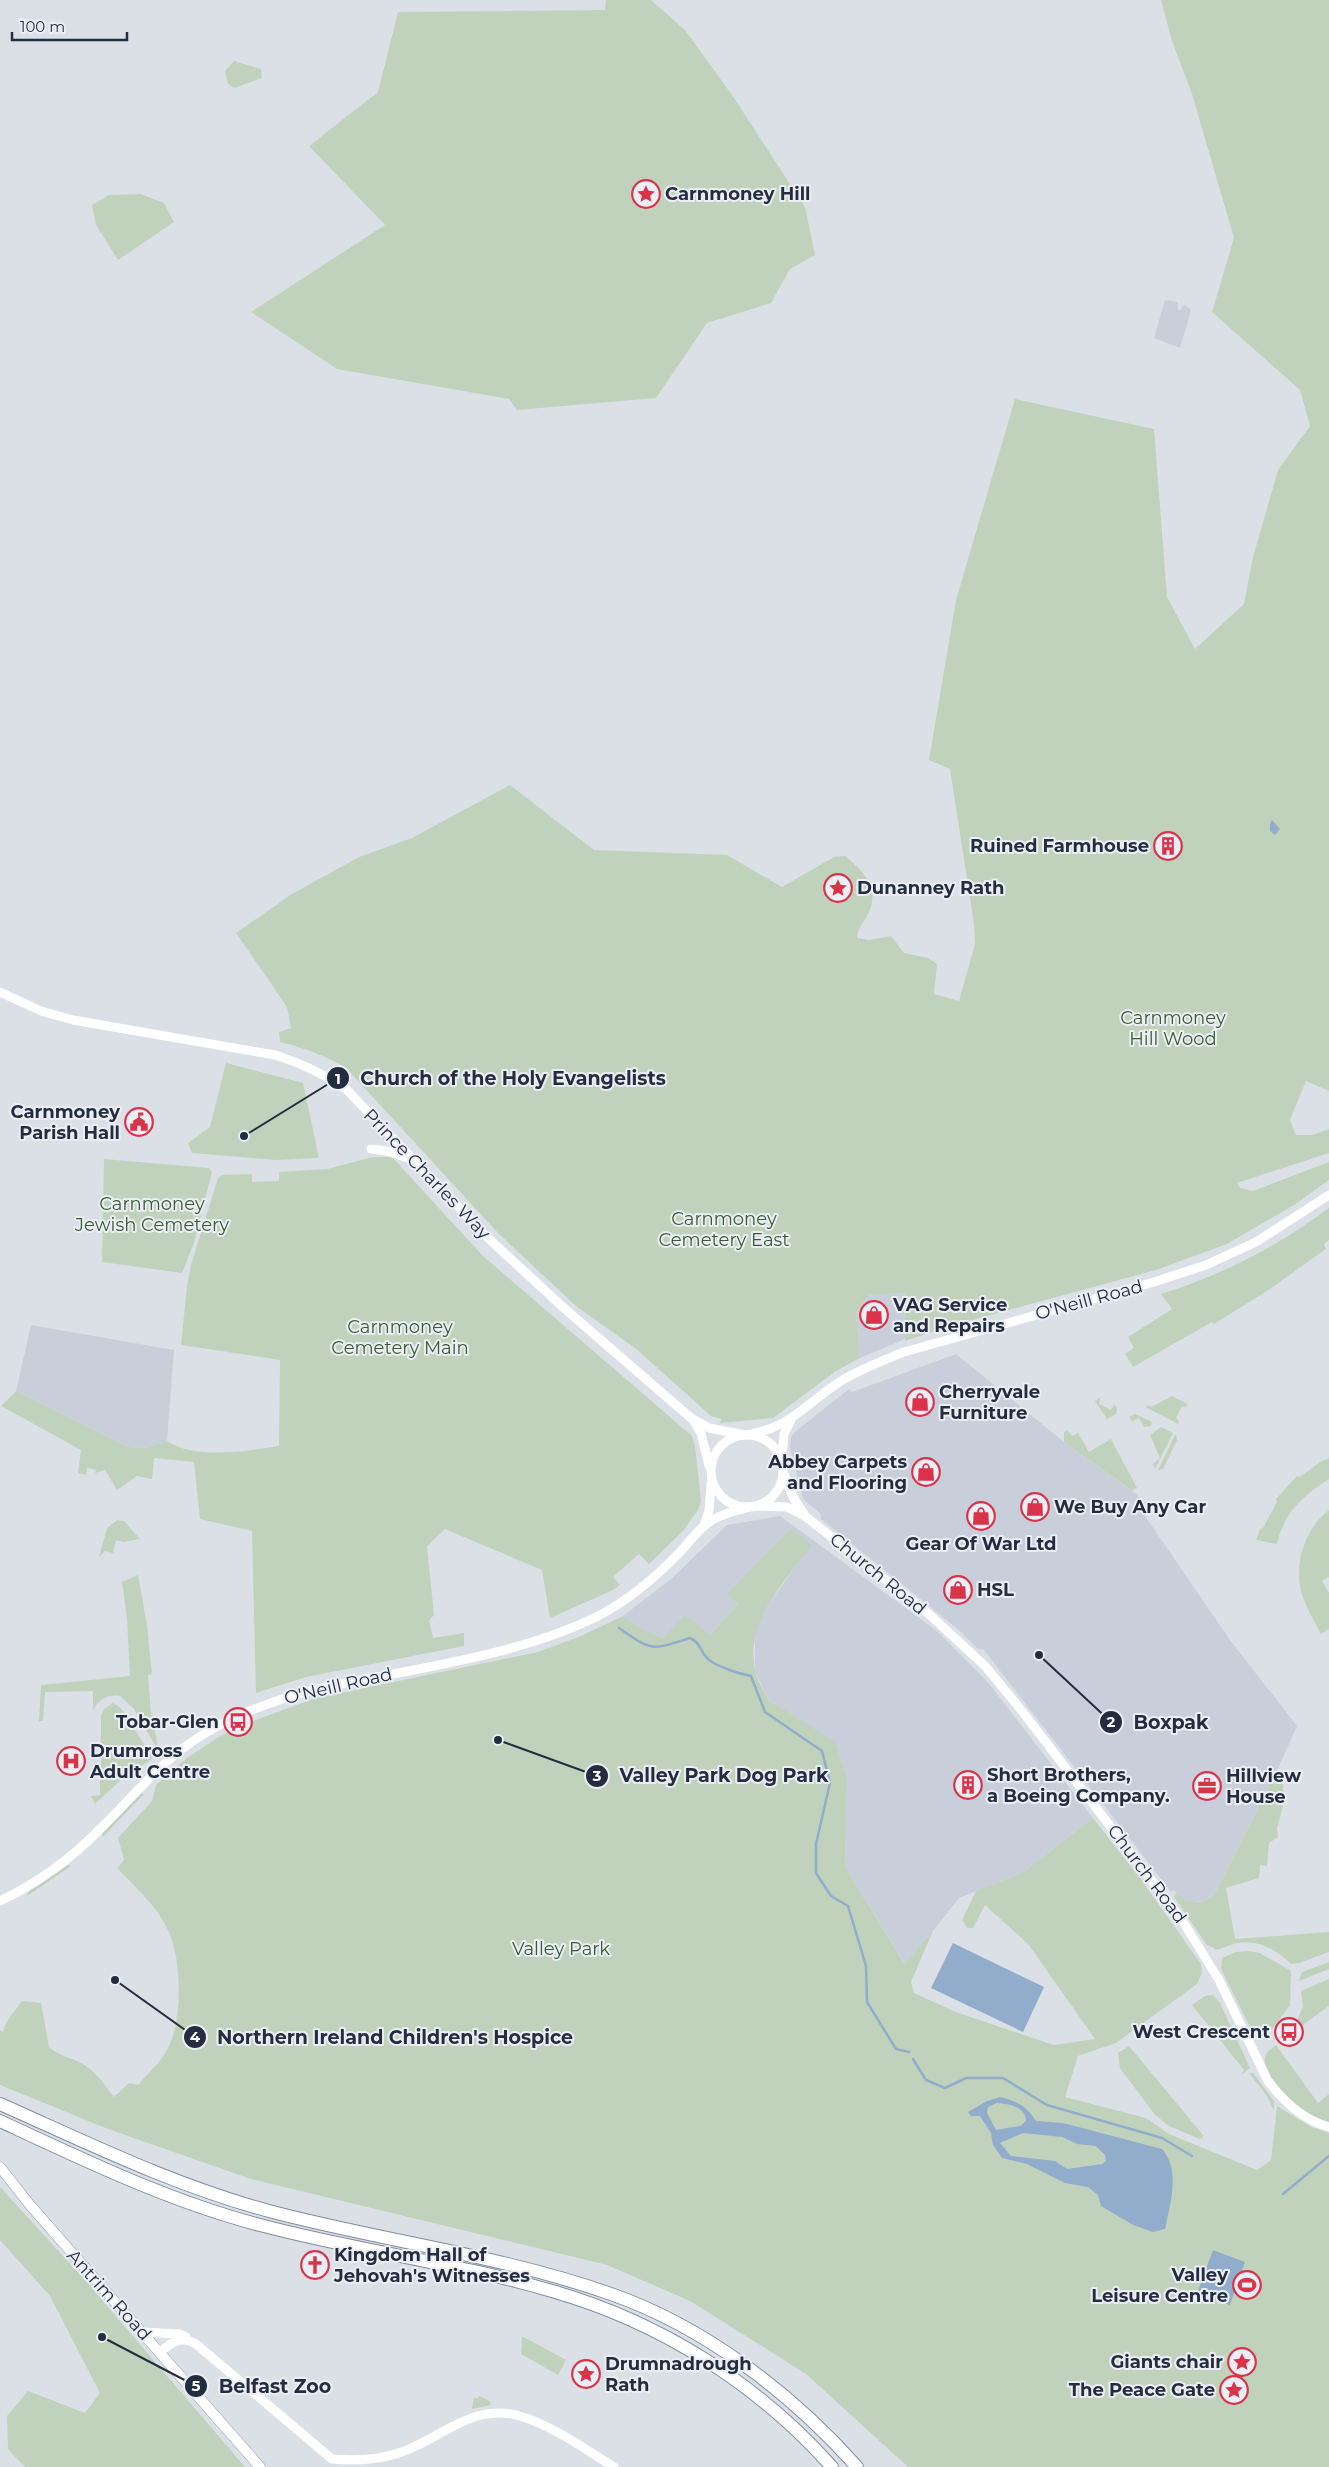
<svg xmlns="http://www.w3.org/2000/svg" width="1329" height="2467" viewBox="0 0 1329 2467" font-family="Montserrat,sans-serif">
  <rect width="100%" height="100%" fill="#dbe0e7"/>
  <path fill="#c9cfda" d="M 1165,300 L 1178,302 L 1178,310 L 1181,310 L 1184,304 L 1191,310 L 1180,348 L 1154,338 Z
    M 906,1293 L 905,1339 L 860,1358 L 856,1313 L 869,1295 Z
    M 31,1325 L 174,1350 L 167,1441 L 145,1448 L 128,1447 L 16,1391 Z
    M 956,1354 L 1064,1442 L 1137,1495 L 1149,1507 L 1145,1516 L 1230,1640 L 1297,1726 L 1275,1775 L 1214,1895 L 1204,1901 L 1191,1902 L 1180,1897 L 1174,1890 L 1171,1892 L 984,1650 L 978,1649 L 959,1630 L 821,1519 L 821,1514 L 803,1499 L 790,1448 L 791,1437 L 796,1431 L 849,1389 L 852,1392 Z
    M 780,1516 L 937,1631 L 987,1681 L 1093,1818 L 1022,1873 L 959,1898 L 906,1965 L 845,1867 L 847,1780 L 777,1705 L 769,1702 L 755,1671 L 755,1634 L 762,1613 L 811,1545 L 791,1528 L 728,1594 L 738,1604 L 709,1636 L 663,1638 L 642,1629 L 623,1616 L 671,1579 L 727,1525 Z"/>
  <path fill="#c1d2bc" d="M 606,0 L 651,0 L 685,30 L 732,95 L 805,207 L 815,255 L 790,269 L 771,303 L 707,323 L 656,398 L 517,410 L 509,399 L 337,369 L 251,312 L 385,225 L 309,146 L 378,92 L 398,12 L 605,10 Z
    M 1161,0 L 1329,0 L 1329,1091 L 1306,1081 L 1290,1120 L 1296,1135 L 1312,1135 L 1329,1129 L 1329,1153 L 1237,1183 L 1240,1188 L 1253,1191 L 1329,1162 L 1329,1180 L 1294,1205 L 1227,1244 L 1156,1270 L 950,1326 L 905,1341 L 906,1293 L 869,1295 L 856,1313 L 860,1358 L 836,1371 L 773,1418 L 720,1423 L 722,1419 L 711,1416 L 635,1348 L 577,1307 L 499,1234 L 346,1068 C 325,1055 304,1048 280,1042 L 279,1032 L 291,1028 L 287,1007 L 236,933 L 292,894 L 359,857 L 412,838 L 510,785 L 594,850 L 727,855 L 782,887 L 834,857 L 845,856 C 865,872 882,891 866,918 C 861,926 858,928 857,938 L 869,940 L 891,936 L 904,953 L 928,958 L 937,964 L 934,994 L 959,1001 L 975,944 L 974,924 L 950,769 L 929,760 L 956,600 L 1015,399 L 1154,429 L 1167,597 L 1195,649 L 1244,604 L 1253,557 L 1278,470 L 1310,426 L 1300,390 L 1212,312 L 1234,238 L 1192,94 L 1172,41 Z
    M 234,61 L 261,69 L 262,78 L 234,88 L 228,84 L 225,71 Z
    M 141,194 L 164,203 L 174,222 L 118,260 L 96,225 L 92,205 L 109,195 Z
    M 226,1063 L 303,1083 L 319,1158 L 276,1160 L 192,1153 L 188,1143 L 210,1127 Z
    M 373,1157 L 392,1157 L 483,1256 L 692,1436 L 695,1446 L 701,1501 L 698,1510 L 683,1531 L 649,1564 L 639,1554 L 613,1577 L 620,1585 L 611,1591 L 550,1618 L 542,1570 L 445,1529 L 427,1546 L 434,1615 L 429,1620 L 433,1638 L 464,1633 L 464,1646 L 306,1677 L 256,1693 L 252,1531 L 200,1519 L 194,1462 L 154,1458 L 152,1479 L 137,1476 L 117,1490 L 105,1470 L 95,1473 L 96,1470 L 87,1468 L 86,1475 L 78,1473 L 81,1450 L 1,1406 L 16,1391 L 128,1447 L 145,1448 L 167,1441 C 195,1460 247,1451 279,1446 L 280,1360 L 181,1345 L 187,1286 L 191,1265 L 218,1178 L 222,1175 L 252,1174 L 252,1182 L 279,1181 L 279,1172 L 327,1169 Z
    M 104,1159 L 209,1168 L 212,1172 L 194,1243 L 182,1273 L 102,1262 Z
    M 1329,1208 L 1329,1240 L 1324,1244 L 1326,1249 L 1270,1289 L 1214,1324 L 1212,1322 L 1133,1367 L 1125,1354 L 1134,1348 L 1128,1337 L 1172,1309 L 1161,1294 C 1222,1275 1278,1246 1329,1208 Z
    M 1172,1396 L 1188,1404 L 1186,1407 L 1182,1406 L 1176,1418 L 1179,1420 L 1178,1424 L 1145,1407 L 1149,1405 L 1151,1407 Z
    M 1101,1397 L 1099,1404 L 1111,1410 L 1114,1404 L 1117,1408 L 1116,1414 L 1107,1419 L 1095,1401 Z
    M 1135,1414 L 1152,1422 L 1151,1426 L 1144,1427 L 1139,1418 L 1132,1421 L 1129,1417 Z
    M 1161,1427 L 1173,1433 L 1155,1469 L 1153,1464 L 1160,1458 L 1150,1435 Z
    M 1067,1430 L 1072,1436 L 1078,1433 L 1089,1452 L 1111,1439 L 1137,1488 L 1132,1491 L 1064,1442 L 1064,1432 Z
    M 1176,1433 L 1177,1440 L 1163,1469 L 1158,1470 Z
    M 1329,1458 L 1329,1479 C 1302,1496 1284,1513 1277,1544 L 1256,1540 L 1260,1529 L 1263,1528 L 1277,1502 L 1276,1499 L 1297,1476 L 1300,1477 L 1320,1462 Z
    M 1329,1510 L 1329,1577 L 1322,1581 L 1329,1593 L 1329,1629 L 1321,1634 C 1314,1620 1305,1606 1301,1591 C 1294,1562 1305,1529 1329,1510 Z
    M 117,1520 L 124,1521 L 140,1539 L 123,1542 L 116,1540 L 113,1553 L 105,1551 L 99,1557 L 107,1528 Z
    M 791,1528 L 812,1545 C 784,1583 745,1620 755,1670 C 757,1681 765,1692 769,1702 L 777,1705 L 835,1742 L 847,1780 L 845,1867 L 905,1964 L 933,1931 L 911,1982 L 914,1993 L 956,2012 L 1054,2045 L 1095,2039 L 1028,1944 L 985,1905 L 973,1928 L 967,1928 L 962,1920 L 976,1891 L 1022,1873 L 1093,1818 L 1140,1878 L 1201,1964 L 1202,1973 L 1197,1984 L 1116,2043 L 1078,2056 L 1065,2097 L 1146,2118 L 1169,2134 L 1257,2170 L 1271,2160 L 1277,2106 L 1311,2127 L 1329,2133 L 1329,2467 L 908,2467 L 806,2374 L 690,2301 L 607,2265 L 251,2179 L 108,2129 L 0,2085 L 0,2030 L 3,2032 L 7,2021 L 22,2001 L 41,2003 L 49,2047 C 59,2056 70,2057 81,2063 C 96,2071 104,2084 114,2097 L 129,2083 L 138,2085 C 147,2074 160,2063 167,2050 C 183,2022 182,1959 168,1930 C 157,1906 135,1887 117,1868 L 124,1860 L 118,1838 L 152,1801 L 156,1785 L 187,1758 L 217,1738 L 242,1725 L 316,1698 L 538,1652 L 581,1636 L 623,1616 L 642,1629 L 663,1638 L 685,1615 L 710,1635 L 738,1604 L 727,1594 Z
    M 138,1575 L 147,1625 L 152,1674 L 148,1675 L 151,1713 L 159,1752 L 134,1709 L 120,1696 C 107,1694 99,1699 93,1711 L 93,1691 L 45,1692 L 43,1721 L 39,1721 L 41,1685 L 130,1676 L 127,1618 L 122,1582 Z
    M 113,1703 L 121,1708 L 153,1758 L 122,1779 L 95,1804 L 91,1796 L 100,1795 L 100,1776 L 95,1775 L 101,1765 L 101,1715 L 104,1709 Z
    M 1275,1775 L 1283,1784 L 1283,1806 L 1277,1828 L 1278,1837 L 1269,1843 L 1267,1866 L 1260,1865 L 1259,1878 L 1226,1888 L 1235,1939 L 1329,1932 L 1329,1952 L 1299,1963 L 1291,1964 C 1276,1949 1255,1938 1233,1944 C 1227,1946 1221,1949 1215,1950 L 1214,1948 L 1207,1945 L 1174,1897 L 1176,1893 C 1188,1904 1202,1905 1214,1895 Z
    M 141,1794 L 144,1794 L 103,1837 L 102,1834 Z
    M 68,1865 L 71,1866 L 27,1896 L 29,1891 Z
    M 1248,1951 L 1260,1953 L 1291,1971 L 1290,2005 L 1273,2028 L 1261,2034 L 1251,2029 L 1221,1969 L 1222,1958 L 1236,1952 Z
    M 1329,1962 L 1329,1969 L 1299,1981 L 1302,1972 Z
    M 1329,1979 L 1329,2006 L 1293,2032 L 1303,2006 L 1301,1991 Z
    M 1213,1995 L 1220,2003 L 1250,2068 L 1241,2075 L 1244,2070 L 1192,2005 L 1205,1996 Z
    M 1276,2045 L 1318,2103 L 1329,2094 L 1329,2123 C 1322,2120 1314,2117 1307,2114 C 1294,2106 1255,2070 1267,2053 C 1269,2050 1274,2047 1276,2045 Z
    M 1129,2046 L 1203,2135 L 1203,2138 L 1200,2139 L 1169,2126 L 1155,2115 L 1120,2068 L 1118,2053 Z
    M 1249,2073 L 1253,2073 L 1274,2101 L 1274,2111 L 1267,2096 Z
    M 0,2187 L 84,2279 L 245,2467 L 25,2467 L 8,2449 L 7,2416 L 28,2391 L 85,2413 L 100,2393 L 50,2296 L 0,2240 Z
    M 522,2336 L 566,2360 L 558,2375 L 521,2354 Z
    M 479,2396 L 490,2401 L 491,2405 L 472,2409 L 474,2397 L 477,2399 Z"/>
  <path fill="#92adcb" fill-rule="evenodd" d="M 1272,820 L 1280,829 L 1275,835 L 1270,831 L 1270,824 Z
    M 953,1943 L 1044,1987 L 1023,2032 L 931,1988 Z
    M 1000,2097 C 1017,2101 1026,2106 1036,2121 L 1063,2123 L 1162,2149 C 1181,2171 1170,2204 1165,2229 L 1153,2232 L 1133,2225 L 1101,2206 L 1098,2195 L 1088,2187 L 1065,2183 L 1027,2164 L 1002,2158 L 993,2145 L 991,2133 L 980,2116 L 971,2116 L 968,2112 L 987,2101 ZM 997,2103 C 1008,2104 1026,2106 1026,2121 L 1020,2126 L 996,2130 L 987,2113 L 988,2107 ZM 1023,2133 L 1062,2137 L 1077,2144 L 1096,2146 L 1105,2155 L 1106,2161 L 1102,2164 L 1067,2169 L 1055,2161 L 1011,2156 L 1000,2143 Z
    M 1213,2250 L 1245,2262 L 1230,2305 L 1197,2293 Z"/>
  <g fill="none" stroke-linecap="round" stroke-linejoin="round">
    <path stroke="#92adcb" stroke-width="2.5" d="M 619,1628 C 653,1652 652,1650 690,1638 C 700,1642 700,1651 707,1658 C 714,1666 740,1674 751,1676 L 765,1712 L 822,1751 L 830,1783 L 816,1844 L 816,1873 L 831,1896 L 848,1906 L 866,1966 L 867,2002 L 896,2049 L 909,2052
      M 913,2059 L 926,2080 L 945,2088 L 966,2078 L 1003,2078 L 1047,2105 L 1162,2138 L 1192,2156
      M 1283,2194 L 1329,2156"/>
    <defs>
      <path id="primary" d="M 0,2167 L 30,2205 L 260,2467"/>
      <path id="highway" d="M 0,2104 C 88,2143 175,2186 269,2211 C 382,2241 500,2255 611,2294 C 705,2327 791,2393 857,2467
        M 0,2121 C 86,2161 173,2203 264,2226 C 359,2251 457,2263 552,2291 C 660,2322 757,2383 832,2467"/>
    </defs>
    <use href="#primary" stroke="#9aa4b4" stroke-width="11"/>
    <use href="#highway" stroke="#818d9f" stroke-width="14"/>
    <path stroke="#fff" stroke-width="9" d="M 0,992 L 41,1011 L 73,1020 L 275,1055 C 302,1063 324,1074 347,1090 L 488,1238 L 565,1309 L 691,1418 L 709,1428 L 745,1435
      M 371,1149 L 387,1151 L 411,1159
      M 693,1420 L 701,1433 L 709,1466
      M711 1471a36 36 0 1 1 72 0a36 36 0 1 1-72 0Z
      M 746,1435 C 791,1428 805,1404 841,1381 C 861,1369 882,1361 904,1352 L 1154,1282 L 1206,1265 L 1256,1242 L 1329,1195
      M 782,1457 L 784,1434 L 791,1420
      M 783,1472 L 793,1497 L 804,1514
      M 755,1506 L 787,1507 L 805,1516 L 930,1615 L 986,1667 L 1022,1711 L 1182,1920 L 1219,1980 L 1268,2081 C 1284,2102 1303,2120 1329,2127
      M 704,1525 L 709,1511 L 711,1484
      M 0,1901 C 38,1883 72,1858 101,1828 C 128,1802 152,1772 182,1749 C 220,1720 261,1705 305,1692 C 399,1670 512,1659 598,1616 C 629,1600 655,1578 679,1553 C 690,1542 699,1527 714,1519 C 725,1513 738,1510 750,1507
      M 142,2332 L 179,2334 L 186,2337
      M 160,2352 C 172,2342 181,2335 196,2344 L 332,2459 C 358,2461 382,2460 407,2450 C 444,2435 473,2405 516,2415 C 551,2424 583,2448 614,2467"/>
    <use href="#primary" stroke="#fff" stroke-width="10"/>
    <use href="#highway" stroke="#fff" stroke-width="12"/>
  </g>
  <defs>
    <symbol id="sight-ring" viewBox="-11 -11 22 22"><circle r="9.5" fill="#ebeff5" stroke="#da3249" stroke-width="1.5"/><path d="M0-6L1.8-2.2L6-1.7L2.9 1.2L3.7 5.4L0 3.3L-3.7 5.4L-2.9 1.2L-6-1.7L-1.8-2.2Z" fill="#da3249"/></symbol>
    <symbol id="building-ring" viewBox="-11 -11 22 22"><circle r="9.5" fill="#ebeff5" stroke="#da3249" stroke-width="1.5"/><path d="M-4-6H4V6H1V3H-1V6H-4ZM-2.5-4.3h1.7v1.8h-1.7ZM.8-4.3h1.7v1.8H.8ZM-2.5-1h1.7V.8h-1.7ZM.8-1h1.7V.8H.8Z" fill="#da3249"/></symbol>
    <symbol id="civic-ring" viewBox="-11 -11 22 22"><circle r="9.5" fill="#ebeff5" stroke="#da3249" stroke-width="1.5"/><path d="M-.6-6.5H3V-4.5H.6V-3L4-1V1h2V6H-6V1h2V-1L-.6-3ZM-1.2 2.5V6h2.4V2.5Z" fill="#da3249"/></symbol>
    <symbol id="shop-ring" viewBox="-11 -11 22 22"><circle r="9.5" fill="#ebeff5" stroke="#da3249" stroke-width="1.5"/><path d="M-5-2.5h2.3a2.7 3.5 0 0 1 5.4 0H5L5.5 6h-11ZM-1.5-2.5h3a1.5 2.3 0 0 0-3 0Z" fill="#da3249"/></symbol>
    <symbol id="bus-ring" viewBox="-11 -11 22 22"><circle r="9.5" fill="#ebeff5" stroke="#da3249" stroke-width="1.5"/><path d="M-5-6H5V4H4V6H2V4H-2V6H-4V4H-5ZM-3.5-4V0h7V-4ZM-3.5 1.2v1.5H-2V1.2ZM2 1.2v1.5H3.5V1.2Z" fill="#da3249"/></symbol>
    <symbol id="hospital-ring" viewBox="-11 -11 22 22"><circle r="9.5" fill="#ebeff5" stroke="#da3249" stroke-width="1.5"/><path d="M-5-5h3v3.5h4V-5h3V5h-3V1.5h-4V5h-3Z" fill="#da3249"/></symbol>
    <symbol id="office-ring" viewBox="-11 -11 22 22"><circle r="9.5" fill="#ebeff5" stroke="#da3249" stroke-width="1.5"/><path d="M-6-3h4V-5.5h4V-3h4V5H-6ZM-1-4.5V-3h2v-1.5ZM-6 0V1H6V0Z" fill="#da3249"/></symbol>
    <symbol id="church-ring" viewBox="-11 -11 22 22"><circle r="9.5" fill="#ebeff5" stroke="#da3249" stroke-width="1.5"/><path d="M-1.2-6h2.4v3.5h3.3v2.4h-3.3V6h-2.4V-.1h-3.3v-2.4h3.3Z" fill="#da3249"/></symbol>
    <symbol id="stadium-ring" viewBox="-11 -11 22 22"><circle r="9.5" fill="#ebeff5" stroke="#da3249" stroke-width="1.5"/><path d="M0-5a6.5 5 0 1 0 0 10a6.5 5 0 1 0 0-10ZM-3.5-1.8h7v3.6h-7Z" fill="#da3249"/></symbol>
  </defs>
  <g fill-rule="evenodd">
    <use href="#sight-ring" x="630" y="178" width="32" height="32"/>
    <use href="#building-ring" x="1152" y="830" width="32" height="32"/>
    <use href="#sight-ring" x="822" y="872" width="32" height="32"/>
    <use href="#civic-ring" x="123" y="1106" width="32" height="32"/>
    <use href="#shop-ring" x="858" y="1299" width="32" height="32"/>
    <use href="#shop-ring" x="904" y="1386" width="32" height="32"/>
    <use href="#shop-ring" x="910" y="1456" width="32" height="32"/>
    <use href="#shop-ring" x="1019" y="1491" width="32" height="32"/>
    <use href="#shop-ring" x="965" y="1500" width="32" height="32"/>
    <use href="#shop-ring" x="942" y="1574" width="32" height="32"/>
    <use href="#bus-ring" x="222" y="1706" width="32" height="32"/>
    <use href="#hospital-ring" x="55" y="1745" width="32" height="32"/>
    <use href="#building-ring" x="952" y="1769" width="32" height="32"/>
    <use href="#office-ring" x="1191" y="1770" width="32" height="32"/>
    <use href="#bus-ring" x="1273" y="2016" width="32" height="32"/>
    <use href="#church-ring" x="299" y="2249" width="32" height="32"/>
    <use href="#stadium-ring" x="1231" y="2269" width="32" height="32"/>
    <use href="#sight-ring" x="1226" y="2346" width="32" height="32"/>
    <use href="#sight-ring" x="570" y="2358" width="32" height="32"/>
    <use href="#sight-ring" x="1218" y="2374" width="32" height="32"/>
  </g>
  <g text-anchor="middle" stroke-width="4" stroke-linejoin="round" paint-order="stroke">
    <g font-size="18" font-weight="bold" fill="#242d3f" stroke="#ebeff5" text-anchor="start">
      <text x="665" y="200">Carnmoney Hill</text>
      <text x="1149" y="852" text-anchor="end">Ruined Farmhouse</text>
      <text x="857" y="894">Dunanney Rath</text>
      <text x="120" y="1118" text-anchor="end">Carnmoney<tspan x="120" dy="21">Parish Hall</tspan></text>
      <text x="893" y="1311">VAG Service<tspan x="893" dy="21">and Repairs</tspan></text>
      <text x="939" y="1398">Cherryvale<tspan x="939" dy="21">Furniture</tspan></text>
      <text x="907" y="1468" text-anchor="end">Abbey Carpets<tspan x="907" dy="21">and Flooring</tspan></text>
      <text x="1054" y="1513">We Buy Any Car</text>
      <text x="981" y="1550" text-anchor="middle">Gear Of War Ltd</text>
      <text x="977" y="1596">HSL</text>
      <text x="219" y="1728" text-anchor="end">Tobar-Glen</text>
      <text x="90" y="1757">Drumross<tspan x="90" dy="21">Adult Centre</tspan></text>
      <text x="987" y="1781">Short Brothers,<tspan x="987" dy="21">a Boeing Company.</tspan></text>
      <text x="1226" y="1782">Hillview<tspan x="1226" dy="21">House</tspan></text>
      <text x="1270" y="2038" text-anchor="end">West Crescent</text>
      <text x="334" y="2261">Kingdom Hall of<tspan x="334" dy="21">Jehovah's Witnesses</tspan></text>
      <text x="1228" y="2281" text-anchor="end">Valley<tspan x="1228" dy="21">Leisure Centre</tspan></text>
      <text x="1223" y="2368" text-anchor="end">Giants chair</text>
      <text x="605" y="2370">Drumnadrough<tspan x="605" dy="21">Rath</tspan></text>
      <text x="1215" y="2396" text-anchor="end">The Peace Gate</text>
    </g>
    <g font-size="18" fill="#375c30" stroke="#ebeff5">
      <text x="1173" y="1024">Carnmoney<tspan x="1173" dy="21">Hill Wood</tspan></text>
      <text x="152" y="1210">Carnmoney<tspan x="152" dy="21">Jewish Cemetery</tspan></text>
      <text x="724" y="1225">Carnmoney<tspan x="724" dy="21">Cemetery East</tspan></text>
      <text x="400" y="1333">Carnmoney<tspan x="400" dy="21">Cemetery Main</tspan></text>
      <text x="561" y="1955">Valley Park</text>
    </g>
    <g font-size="18" fill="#242d3f" stroke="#ebeff5">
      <text transform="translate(427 1174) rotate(46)" y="6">Prince Charles Way</text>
      <text transform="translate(1089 1300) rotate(-15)" y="6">O'Neill Road</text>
      <text transform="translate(878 1574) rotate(39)" y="6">Church Road</text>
      <text transform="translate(338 1686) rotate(-13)" y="6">O'Neill Road</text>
      <text transform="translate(1147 1874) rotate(53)" y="6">Church Road</text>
      <text transform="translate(109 2295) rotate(48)" y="6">Antrim Road</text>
    </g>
  </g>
  <path fill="none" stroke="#242d3f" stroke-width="2" d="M244 1136L338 1078M1039 1655L1111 1722M498 1740L597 1776M115 1980L195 2037M102 2337L196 2386"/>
  <g fill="#242d3f" stroke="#ebeff5" stroke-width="2">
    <circle cx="244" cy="1136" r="5"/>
    <circle cx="1039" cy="1655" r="5"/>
    <circle cx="498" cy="1740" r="5"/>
    <circle cx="115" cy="1980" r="5"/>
    <circle cx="102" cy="2337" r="5"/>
    <circle cx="338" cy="1078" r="12"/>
    <circle cx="1111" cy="1722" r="12"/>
    <circle cx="597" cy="1776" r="12"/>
    <circle cx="195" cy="2037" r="12"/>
    <circle cx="196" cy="2386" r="12"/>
  </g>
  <g font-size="15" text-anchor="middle" font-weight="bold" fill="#fff">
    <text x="338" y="1084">1</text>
    <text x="1111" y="1727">2</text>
    <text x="597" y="1781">3</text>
    <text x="195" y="2042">4</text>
    <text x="196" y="2391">5</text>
  </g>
  <g font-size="19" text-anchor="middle" font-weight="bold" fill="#242d3f" stroke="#ebeff5" stroke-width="4" stroke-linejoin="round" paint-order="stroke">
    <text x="513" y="1085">Church of the Holy Evangelists</text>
    <text x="1171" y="1729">Boxpak</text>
    <text x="724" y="1782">Valley Park Dog Park</text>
    <text x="395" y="2044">Northern Ireland Children's Hospice</text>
    <text x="275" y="2393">Belfast Zoo</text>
  </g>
  <path d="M12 32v8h115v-8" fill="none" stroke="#242d3f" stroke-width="2.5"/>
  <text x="20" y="32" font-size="15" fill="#242d3f" stroke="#ebeff5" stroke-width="4" paint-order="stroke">100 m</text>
</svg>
